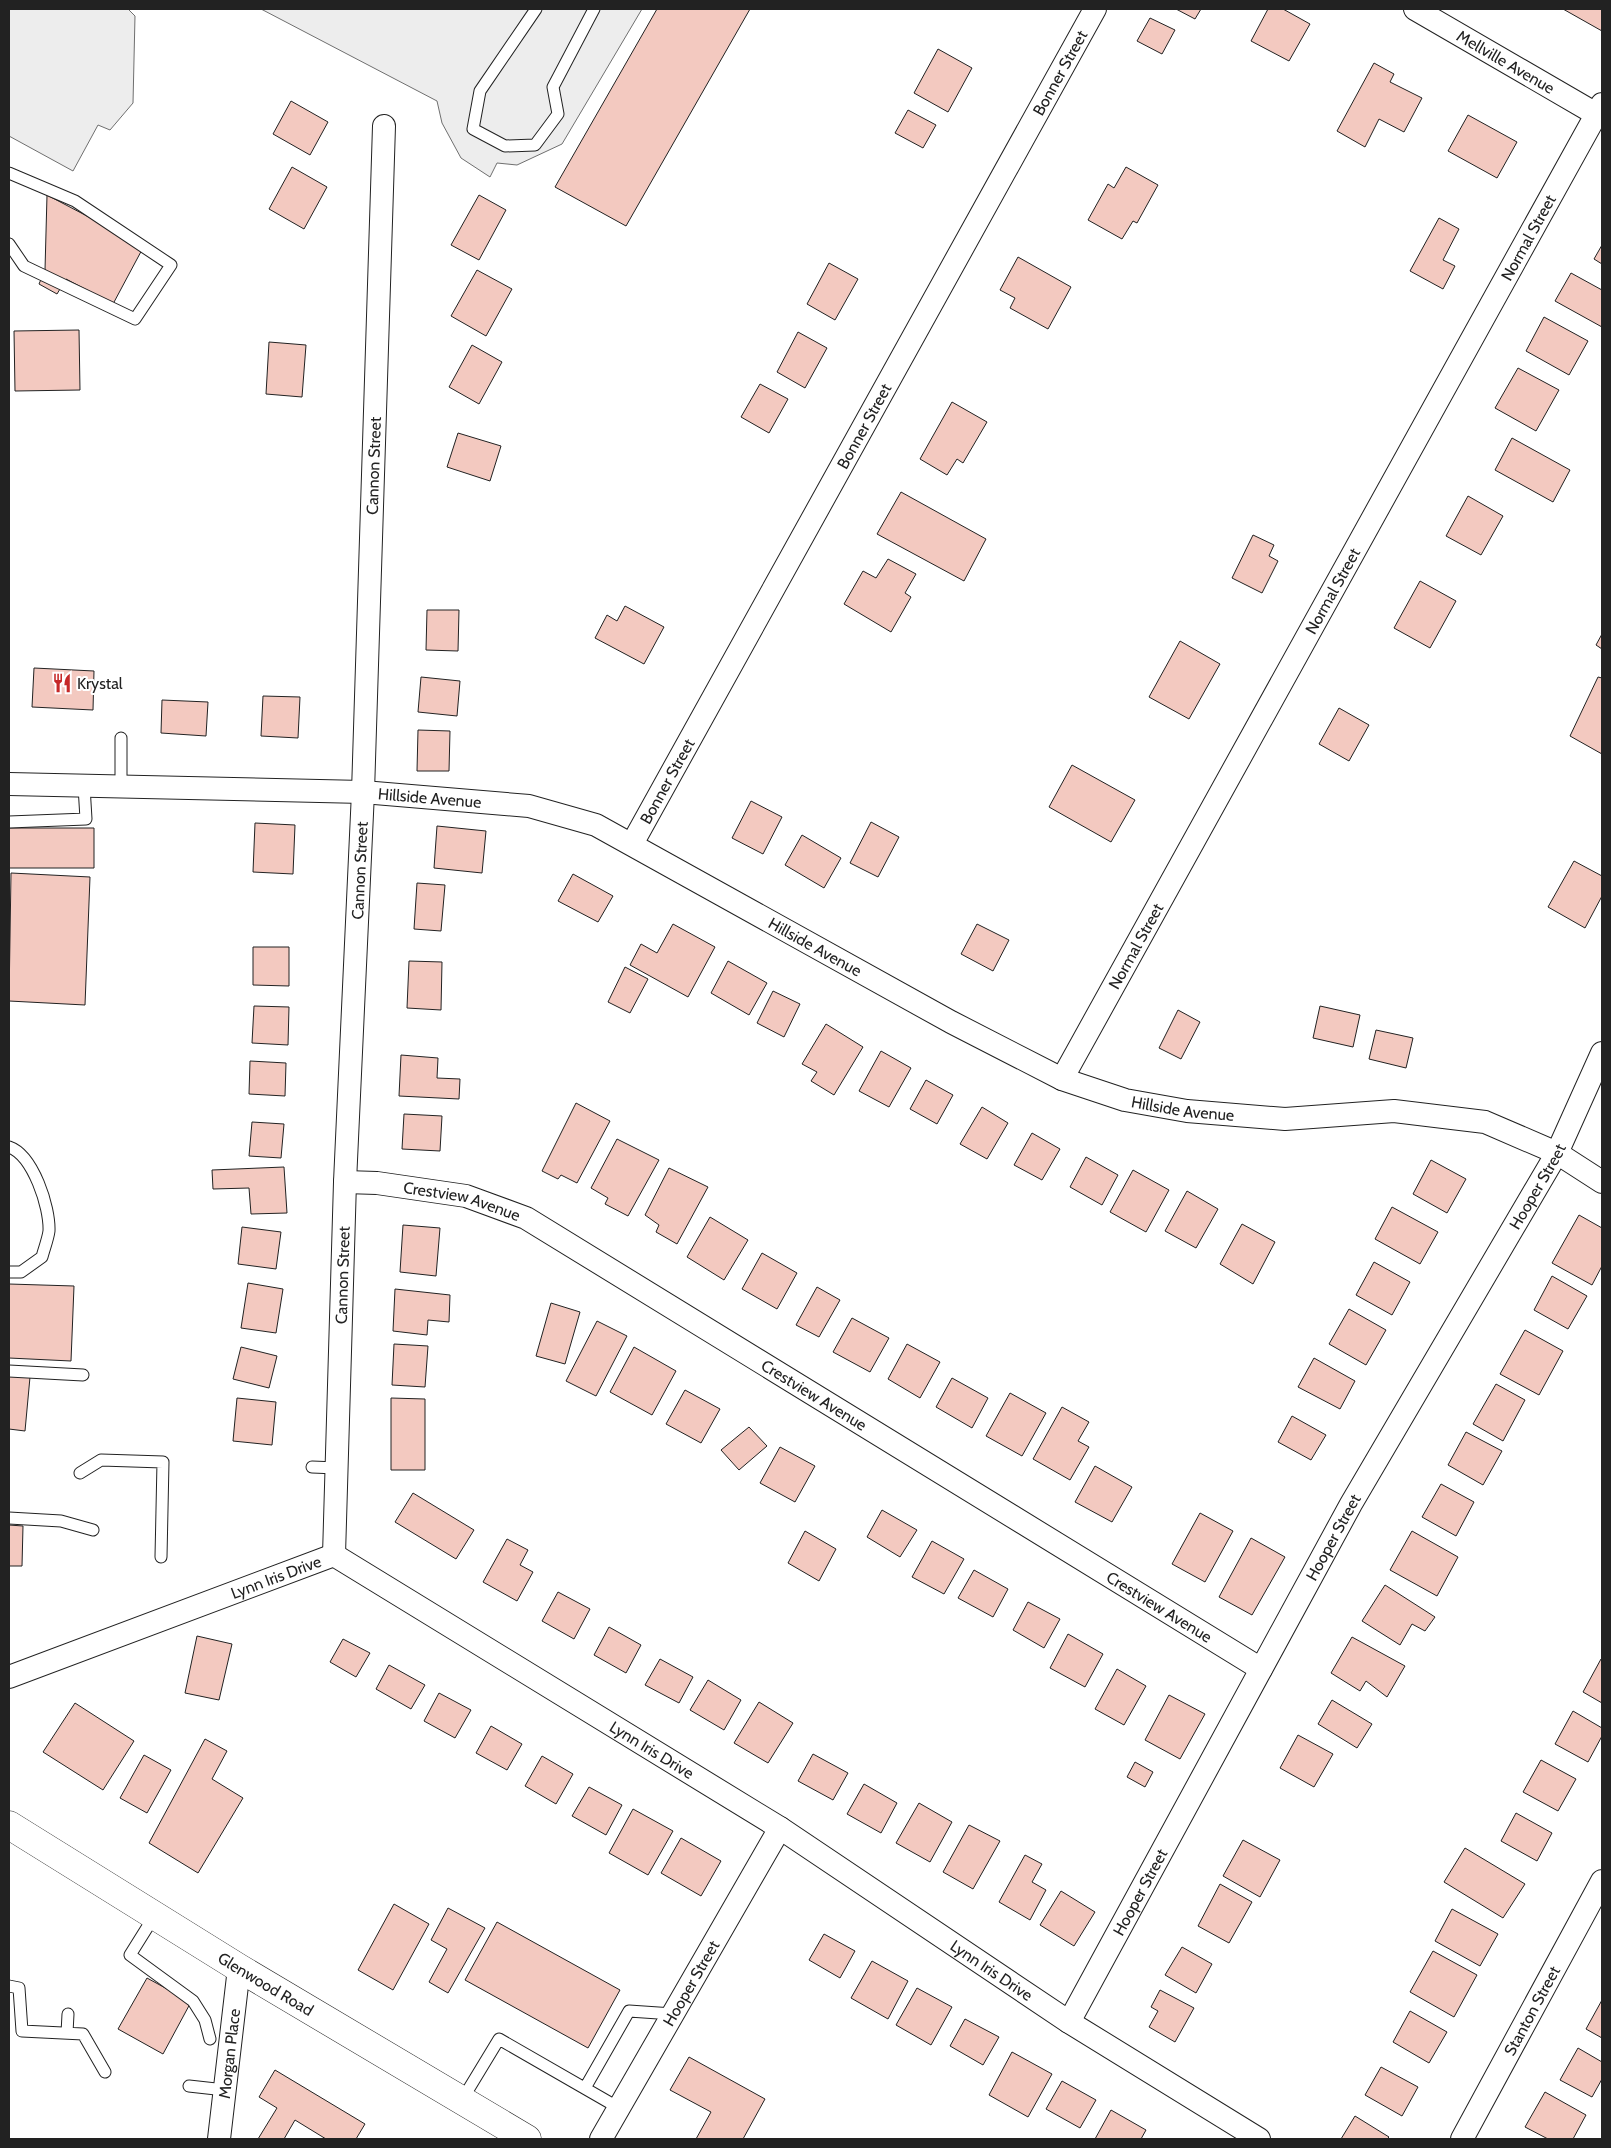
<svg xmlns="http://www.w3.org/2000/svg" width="1611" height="2148" viewBox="0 0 1611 2148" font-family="Cabin,sans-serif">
  <rect width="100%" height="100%" fill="#fff"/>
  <path fill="#ededed" stroke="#6f6f6f" d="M 9,9 L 128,9 L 135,16 L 133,103 L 110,130 L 98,125 L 73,171 L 9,136 Z
    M 261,9 L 642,9 L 562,144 L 517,165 L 497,163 L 490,177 L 461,158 L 442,123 L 437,101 Z"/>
  <path fill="#f3c9c0" stroke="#222" d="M 657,9 L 750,9 L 626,226 L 555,187 Z
    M 1176,9 L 1201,9 L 1195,19 Z
    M 1268,9 L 1283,9 L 1310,24 L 1289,61 L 1251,41 Z
    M 1563,9 L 1602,9 L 1602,31 Z
    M 1150,18 L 1175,30 L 1162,54 L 1137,41 Z
    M 938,49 L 972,68 L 948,112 L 914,93 Z
    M 1374,63 L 1394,74 L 1390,82 L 1422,98 L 1404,132 L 1379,119 L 1365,147 L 1337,131 Z
    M 291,101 L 328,122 L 310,155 L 273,134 Z
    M 908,110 L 936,125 L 923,148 L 895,133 Z
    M 1468,115 L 1517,142 L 1497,178 L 1448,151 Z
    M 292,167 L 327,187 L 304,229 L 269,209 Z
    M 1126,167 L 1158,185 L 1137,223 L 1133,221 L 1122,239 L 1088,220 L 1108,184 L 1114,188 Z
    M 47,195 L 144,246 L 113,304 L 66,279 L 57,294 L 39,284 L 45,270 Z
    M 479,195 L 506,210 L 479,260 L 451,245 Z
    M 1439,218 L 1459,229 L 1443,260 L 1455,266 L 1443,289 L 1410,271 Z
    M 1602,245 L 1602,264 L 1594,259 Z
    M 1018,257 L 1071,287 L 1048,329 L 1010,308 L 1015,298 L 1000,290 Z
    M 829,263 L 858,279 L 835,320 L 807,304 Z
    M 477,270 L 512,289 L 486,336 L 451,316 Z
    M 1571,273 L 1602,290 L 1602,327 L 1555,301 Z
    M 1544,317 L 1588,341 L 1569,375 L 1526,351 Z
    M 79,330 L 80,390 L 15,391 L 14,331 Z
    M 798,332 L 827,348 L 805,388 L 777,372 Z
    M 269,342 L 306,345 L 302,397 L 266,394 Z
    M 472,345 L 502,362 L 479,404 L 449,387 Z
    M 1518,368 L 1559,390 L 1536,431 L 1495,408 Z
    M 760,384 L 788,399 L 769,433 L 741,417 Z
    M 952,402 L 987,422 L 963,463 L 957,459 L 947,475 L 920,459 Z
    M 458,433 L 501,446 L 490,481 L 447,467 Z
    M 1512,438 L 1570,470 L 1553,502 L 1495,470 Z
    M 901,492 L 986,539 L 964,581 L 877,534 Z
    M 1468,496 L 1503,516 L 1481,555 L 1446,536 Z
    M 1253,535 L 1274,545 L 1269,556 L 1278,561 L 1262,593 L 1232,578 Z
    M 888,559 L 916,574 L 905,593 L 911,597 L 891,632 L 844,604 L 863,571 L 876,578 Z
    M 1420,581 L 1456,601 L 1430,648 L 1394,628 Z
    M 625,606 L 664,627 L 644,664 L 595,638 L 607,615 L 617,621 Z
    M 427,610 L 459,610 L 458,651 L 426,650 Z
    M 1602,634 L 1602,649 L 1596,645 Z
    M 1180,641 L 1220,664 L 1189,719 L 1149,697 Z
    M 34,668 L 94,671 L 93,710 L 32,707 Z
    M 421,677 L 460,681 L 457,716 L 418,712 Z
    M 1598,677 L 1602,678 L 1602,754 L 1570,736 Z
    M 263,696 L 300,697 L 298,738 L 261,736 Z
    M 162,700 L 208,702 L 206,736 L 161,733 Z
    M 1339,708 L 1369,725 L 1349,761 L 1319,744 Z
    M 418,730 L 450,731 L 449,771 L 417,771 Z
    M 1072,765 L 1135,800 L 1111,842 L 1049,807 Z
    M 751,801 L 782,817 L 763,854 L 732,838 Z
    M 871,822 L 899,837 L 878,877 L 850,863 Z
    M 255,823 L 295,825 L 293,874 L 253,872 Z
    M 437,826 L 486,831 L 482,873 L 434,868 Z
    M 9,828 L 94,828 L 94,868 L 9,868 Z
    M 802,835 L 841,858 L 824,888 L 785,865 Z
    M 1574,861 L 1602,876 L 1602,896 L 1585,928 L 1548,907 Z
    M 11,873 L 90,877 L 85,1005 L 9,1001 Z
    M 573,874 L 613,896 L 598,922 L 558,901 Z
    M 417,883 L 445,885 L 441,931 L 414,929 Z
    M 673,924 L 715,947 L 688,997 L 630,965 L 641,944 L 657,953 Z
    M 977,924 L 1009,940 L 993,971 L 961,954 Z
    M 253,947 L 289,947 L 289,986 L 253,985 Z
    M 409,961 L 442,962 L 441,1010 L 407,1008 Z
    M 728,961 L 767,983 L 749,1015 L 711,993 Z
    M 625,967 L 648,979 L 630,1013 L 608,1002 Z
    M 773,991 L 800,1004 L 784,1037 L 757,1023 Z
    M 254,1006 L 289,1007 L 288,1045 L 252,1043 Z
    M 1320,1006 L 1360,1015 L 1353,1047 L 1313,1038 Z
    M 1178,1010 L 1200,1022 L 1181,1059 L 1159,1048 Z
    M 826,1024 L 863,1047 L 834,1095 L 811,1081 L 817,1072 L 802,1064 Z
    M 1376,1030 L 1413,1038 L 1406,1068 L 1369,1059 Z
    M 881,1051 L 911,1068 L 889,1107 L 859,1091 Z
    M 401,1055 L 438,1058 L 437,1078 L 460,1079 L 459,1099 L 399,1096 Z
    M 250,1061 L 286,1063 L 285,1096 L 249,1094 Z
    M 926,1080 L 953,1095 L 937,1124 L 910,1109 Z
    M 576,1103 L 610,1121 L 577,1183 L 561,1175 L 558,1179 L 542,1171 Z
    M 982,1107 L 1008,1123 L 987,1159 L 960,1144 Z
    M 404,1114 L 442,1116 L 440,1151 L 402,1149 Z
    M 252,1122 L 284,1124 L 281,1158 L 249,1156 Z
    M 1032,1133 L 1060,1149 L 1042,1180 L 1014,1165 Z
    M 617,1139 L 659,1160 L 628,1216 L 605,1204 L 608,1198 L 591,1188 Z
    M 1086,1157 L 1118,1175 L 1102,1205 L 1070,1187 Z
    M 1431,1160 L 1466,1179 L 1447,1213 L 1413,1194 Z
    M 284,1167 L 287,1213 L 251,1214 L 249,1188 L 213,1189 L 212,1170 Z
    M 669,1168 L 708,1187 L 677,1244 L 656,1232 L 659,1225 L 645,1215 Z
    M 1133,1170 L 1169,1190 L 1146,1232 L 1110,1212 Z
    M 1187,1191 L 1218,1209 L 1196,1248 L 1165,1231 Z
    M 1392,1207 L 1438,1232 L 1420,1264 L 1375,1239 Z
    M 1579,1215 L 1602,1228 L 1602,1266 L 1592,1285 L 1552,1263 Z
    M 710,1217 L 748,1240 L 724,1280 L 687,1257 Z
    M 1242,1224 L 1275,1242 L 1253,1284 L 1220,1264 Z
    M 403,1225 L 440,1228 L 436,1276 L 400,1272 Z
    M 242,1227 L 281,1232 L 276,1269 L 238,1264 Z
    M 762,1253 L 797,1273 L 777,1309 L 742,1289 Z
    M 1374,1262 L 1410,1282 L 1392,1315 L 1356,1295 Z
    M 1552,1276 L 1587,1296 L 1568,1329 L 1534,1310 Z
    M 248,1283 L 283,1289 L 276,1333 L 241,1328 Z
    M 9,1284 L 74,1286 L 71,1361 L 9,1358 Z
    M 817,1287 L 840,1300 L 819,1337 L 796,1325 Z
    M 395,1289 L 450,1295 L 449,1322 L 428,1320 L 427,1335 L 393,1331 Z
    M 551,1303 L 580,1312 L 565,1364 L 536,1356 Z
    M 1349,1309 L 1386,1330 L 1366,1365 L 1329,1344 Z
    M 852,1318 L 889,1338 L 870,1372 L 833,1352 Z
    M 597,1321 L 627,1336 L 596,1396 L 566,1381 Z
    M 1525,1330 L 1563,1351 L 1539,1395 L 1500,1374 Z
    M 394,1344 L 428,1346 L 425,1387 L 392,1385 Z
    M 907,1344 L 940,1362 L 920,1398 L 888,1379 Z
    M 241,1347 L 277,1356 L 269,1388 L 233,1379 Z
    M 634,1347 L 676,1371 L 652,1415 L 610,1392 Z
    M 1314,1358 L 1355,1381 L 1340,1409 L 1298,1387 Z
    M 9,1374 L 30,1377 L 25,1431 L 9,1429 Z
    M 952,1378 L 988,1398 L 972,1428 L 936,1407 Z
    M 1496,1384 L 1525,1400 L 1503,1441 L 1473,1424 Z
    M 685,1390 L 720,1409 L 701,1443 L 666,1424 Z
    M 1010,1393 L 1046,1413 L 1022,1456 L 986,1436 Z
    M 237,1398 L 276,1402 L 272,1445 L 233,1441 Z
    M 391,1398 L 425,1399 L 425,1470 L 391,1470 Z
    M 1062,1407 L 1089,1422 L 1078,1441 L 1089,1447 L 1070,1480 L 1033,1459 Z
    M 1292,1416 L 1326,1435 L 1311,1460 L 1278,1442 Z
    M 749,1427 L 767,1446 L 739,1470 L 721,1450 Z
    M 1466,1432 L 1502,1451 L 1483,1485 L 1448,1465 Z
    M 780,1447 L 815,1466 L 795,1502 L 760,1483 Z
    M 1095,1466 L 1132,1487 L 1112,1522 L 1075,1502 Z
    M 1441,1484 L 1474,1502 L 1456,1536 L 1422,1517 Z
    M 413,1493 L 474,1530 L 456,1559 L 395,1522 Z
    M 882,1510 L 917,1530 L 900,1557 L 867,1537 Z
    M 1200,1513 L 1233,1531 L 1205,1582 L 1172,1564 Z
    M 9,1525 L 23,1526 L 22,1566 L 9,1566 Z
    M 805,1531 L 836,1549 L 819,1581 L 788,1563 Z
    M 1412,1531 L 1458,1557 L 1437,1596 L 1390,1570 Z
    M 1251,1538 L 1285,1557 L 1252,1615 L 1219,1597 Z
    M 507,1539 L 528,1550 L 520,1565 L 533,1572 L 517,1601 L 483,1582 Z
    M 932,1541 L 964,1559 L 944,1594 L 912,1577 Z
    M 974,1570 L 1008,1589 L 993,1617 L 958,1598 Z
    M 1385,1585 L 1435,1617 L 1425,1631 L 1412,1624 L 1400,1645 L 1362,1621 Z
    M 558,1592 L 590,1609 L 574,1639 L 542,1621 Z
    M 1028,1602 L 1060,1619 L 1044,1648 L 1013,1630 Z
    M 609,1627 L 641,1645 L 626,1673 L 594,1655 Z
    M 1068,1634 L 1103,1654 L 1085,1687 L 1050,1668 Z
    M 197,1636 L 232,1644 L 219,1700 L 185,1693 Z
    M 1352,1637 L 1405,1666 L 1387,1697 L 1366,1681 L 1360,1691 L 1331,1673 Z
    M 343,1639 L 370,1653 L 356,1677 L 330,1662 Z
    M 660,1659 L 693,1677 L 679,1703 L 645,1685 Z
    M 1601,1659 L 1602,1660 L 1602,1703 L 1583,1692 Z
    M 389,1665 L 425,1685 L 411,1709 L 376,1689 Z
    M 1117,1669 L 1146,1686 L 1124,1725 L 1095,1709 Z
    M 708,1680 L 741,1700 L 724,1730 L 690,1710 Z
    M 439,1693 L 471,1710 L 455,1738 L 424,1721 Z
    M 1169,1695 L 1205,1714 L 1180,1759 L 1145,1740 Z
    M 1332,1700 L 1372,1724 L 1357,1748 L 1318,1724 Z
    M 759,1702 L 793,1723 L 768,1763 L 734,1743 Z
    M 75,1703 L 134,1741 L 103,1790 L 43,1752 Z
    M 1573,1711 L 1602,1728 L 1602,1736 L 1588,1762 L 1555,1744 Z
    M 491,1726 L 522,1744 L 507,1770 L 476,1753 Z
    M 1298,1735 L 1333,1754 L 1314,1787 L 1280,1768 Z
    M 205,1739 L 227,1751 L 212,1779 L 243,1798 L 198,1873 L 149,1843 Z
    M 813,1754 L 848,1773 L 833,1800 L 798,1781 Z
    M 144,1755 L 171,1770 L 147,1813 L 120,1798 Z
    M 542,1756 L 573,1774 L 556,1804 L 525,1786 Z
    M 1541,1760 L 1576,1779 L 1558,1811 L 1523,1792 Z
    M 1135,1762 L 1153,1772 L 1145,1787 L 1127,1777 Z
    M 864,1784 L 897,1803 L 881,1833 L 847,1814 Z
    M 589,1787 L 622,1805 L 606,1835 L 572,1816 Z
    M 919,1803 L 952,1822 L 930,1862 L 896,1843 Z
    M 633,1809 L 673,1831 L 648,1875 L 609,1853 Z
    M 1516,1813 L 1552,1833 L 1537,1861 L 1501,1841 Z
    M 969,1825 L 1000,1841 L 973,1889 L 943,1872 Z
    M 681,1838 L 721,1861 L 701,1896 L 661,1873 Z
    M 1243,1840 L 1280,1860 L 1260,1897 L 1223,1876 Z
    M 1465,1848 L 1525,1884 L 1503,1918 L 1444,1882 Z
    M 1025,1855 L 1042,1864 L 1032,1882 L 1046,1890 L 1030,1920 L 999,1902 Z
    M 1220,1884 L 1252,1902 L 1229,1943 L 1198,1926 Z
    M 1061,1891 L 1095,1912 L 1074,1946 L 1040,1925 Z
    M 394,1904 L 429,1924 L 393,1990 L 358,1970 Z
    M 448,1908 L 485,1928 L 448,1993 L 429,1982 L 447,1949 L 431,1940 Z
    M 1452,1909 L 1498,1934 L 1480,1966 L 1435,1941 Z
    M 497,1922 L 620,1990 L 588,2048 L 465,1980 Z
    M 824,1934 L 855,1951 L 840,1978 L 809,1960 Z
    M 1182,1947 L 1212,1964 L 1196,1993 L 1165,1975 Z
    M 1433,1951 L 1477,1975 L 1454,2017 L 1410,1992 Z
    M 872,1961 L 908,1981 L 888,2019 L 851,1998 Z
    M 147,1978 L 191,2002 L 163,2054 L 118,2029 Z
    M 917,1988 L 952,2007 L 931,2045 L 896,2025 Z
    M 1160,1990 L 1194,2008 L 1175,2042 L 1149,2027 L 1158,2011 L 1151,2007 Z
    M 1602,2000 L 1602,2038 L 1586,2029 Z
    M 1410,2011 L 1447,2032 L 1429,2063 L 1393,2042 Z
    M 965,2019 L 999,2037 L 983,2065 L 950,2046 Z
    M 1578,2048 L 1602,2062 L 1602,2079 L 1592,2097 L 1560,2080 Z
    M 1012,2052 L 1052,2074 L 1028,2117 L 989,2095 Z
    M 689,2057 L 765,2099 L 743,2139 L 696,2139 L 711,2112 L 670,2090 Z
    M 1381,2067 L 1418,2087 L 1402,2116 L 1365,2095 Z
    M 275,2070 L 365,2124 L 356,2139 L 326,2139 L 295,2120 L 284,2139 L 258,2139 L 277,2108 L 259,2097 Z
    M 1062,2081 L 1096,2100 L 1080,2128 L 1046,2109 Z
    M 1545,2092 L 1586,2115 L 1573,2139 L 1548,2139 L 1525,2127 Z
    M 1111,2110 L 1146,2130 L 1141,2139 L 1095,2139 Z
    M 1355,2116 L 1389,2137 L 1387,2139 L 1341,2139 Z"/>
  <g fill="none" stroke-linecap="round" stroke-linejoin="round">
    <defs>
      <path id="lane" d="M 536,9 L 480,91 L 473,129 L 505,146 L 535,145 L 558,114 L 553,87 L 594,9
        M 9,173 L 75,201 L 171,265 L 135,319 L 24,266 L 9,244
        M 121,738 L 121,787
        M 9,822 L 86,819 L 84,786
        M 9,1147 C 33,1155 50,1207 49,1231 C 48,1239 44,1249 42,1257 L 21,1272 L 9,1272
        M 9,1371 L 83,1375
        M 312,1467 L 337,1468
        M 80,1473 L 101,1460 L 163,1462 L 161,1557
        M 9,1518 L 61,1521 L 93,1530
        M 155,1915 L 130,1955 L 193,2001 L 205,2020 L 210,2039
        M 9,1986 L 19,1988 L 22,2031 L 83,2034 L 105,2072
        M 67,2033 L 68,2014
        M 189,2086 L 225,2090
        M 585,2088 L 629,2011 L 673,2014
        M 462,2100 L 499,2039 L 619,2108"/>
      <g id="street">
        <path id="s1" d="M 1415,9 L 1596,114"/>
        <path id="s2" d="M 9,784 L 363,792 L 529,806 L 596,825 L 951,1022 L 1062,1079 L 1125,1100 L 1187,1111 L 1285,1119 L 1394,1111 L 1485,1122 L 1557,1153 L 1602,1182"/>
        <path id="s3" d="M 632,844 L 1095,9"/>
        <path id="s4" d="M 1062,1079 L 1602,104"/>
        <path id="s5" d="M 345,1182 L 377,1183 L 466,1196 L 526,1218 L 1261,1669"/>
        <path id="s6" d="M 334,1555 L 345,1182 L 363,792 L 384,126"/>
        <path id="s7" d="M 9,1677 L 334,1555 L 780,1828 L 1069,2022 L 1259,2139"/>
        <path id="s8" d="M 1069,2022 L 1351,1504 L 1557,1153 L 1602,1053"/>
        <path id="s9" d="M 219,2139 L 239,1968"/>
        <path id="s10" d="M 601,2139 L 780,1828"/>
        <path id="s11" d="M 1462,2139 L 1602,1881"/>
      </g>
      <g id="secondary">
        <path id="s12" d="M 9,1825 L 239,1968 L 527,2139"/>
      </g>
    </defs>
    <use href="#lane" stroke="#222" stroke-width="13"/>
    <use href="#street" stroke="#222" stroke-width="24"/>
    <use href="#secondary" stroke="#222" stroke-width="29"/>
    <use href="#lane" stroke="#fff" stroke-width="11"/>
    <use href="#street" stroke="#fff" stroke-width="22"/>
    <use href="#secondary" stroke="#fff" stroke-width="28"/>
  </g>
  <defs>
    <symbol id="restaurant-bare" viewBox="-9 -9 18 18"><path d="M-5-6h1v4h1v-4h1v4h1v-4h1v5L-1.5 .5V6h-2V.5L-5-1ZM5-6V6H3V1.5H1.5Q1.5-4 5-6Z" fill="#c62828" stroke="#fff" stroke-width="2.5" paint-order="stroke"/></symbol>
  </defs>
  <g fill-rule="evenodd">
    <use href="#restaurant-bare" x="48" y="669" width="28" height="28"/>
  </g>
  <g text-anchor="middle" stroke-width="4" stroke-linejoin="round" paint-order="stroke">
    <g font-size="16" fill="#222" stroke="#fff">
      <text dy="6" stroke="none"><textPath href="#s1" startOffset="105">Mellville Avenue</textPath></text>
      <text dy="6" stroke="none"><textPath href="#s3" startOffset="882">Bonner Street</textPath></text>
      <text dy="6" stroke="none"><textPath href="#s4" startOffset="962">Normal Street</textPath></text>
      <text dy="6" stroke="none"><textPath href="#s3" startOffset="478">Bonner Street</textPath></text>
      <text dy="6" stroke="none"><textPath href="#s6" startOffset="1090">Cannon Street</textPath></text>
      <text dy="6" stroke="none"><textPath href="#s4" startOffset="558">Normal Street</textPath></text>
      <text dy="6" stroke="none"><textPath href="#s3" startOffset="72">Bonner Street</textPath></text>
      <text dy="6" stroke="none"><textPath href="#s2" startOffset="421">Hillside Avenue</textPath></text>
      <text dy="6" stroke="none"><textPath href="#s6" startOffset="685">Cannon Street</textPath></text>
      <text dy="6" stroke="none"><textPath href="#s4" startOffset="152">Normal Street</textPath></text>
      <text dy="6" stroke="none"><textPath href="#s2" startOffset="841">Hillside Avenue</textPath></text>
      <text dy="6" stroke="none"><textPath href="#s2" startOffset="1246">Hillside Avenue</textPath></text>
      <text dy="6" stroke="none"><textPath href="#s8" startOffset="958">Hooper Street</textPath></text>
      <text dy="6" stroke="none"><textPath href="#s5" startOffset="119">Crestview Avenue</textPath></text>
      <text dy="6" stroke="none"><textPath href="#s6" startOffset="280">Cannon Street</textPath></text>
      <text dy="6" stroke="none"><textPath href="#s5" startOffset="524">Crestview Avenue</textPath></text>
      <text dy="6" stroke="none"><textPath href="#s8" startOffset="552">Hooper Street</textPath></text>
      <text dy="6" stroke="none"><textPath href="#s7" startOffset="285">Lynn Iris Drive</textPath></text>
      <text dy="6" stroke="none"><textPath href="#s5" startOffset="929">Crestview Avenue</textPath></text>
      <text dy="6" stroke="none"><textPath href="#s7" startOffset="720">Lynn Iris Drive</textPath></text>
      <text dy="6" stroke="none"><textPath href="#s8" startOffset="148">Hooper Street</textPath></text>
      <text dy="6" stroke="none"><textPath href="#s7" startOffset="1125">Lynn Iris Drive</textPath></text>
      <text dy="6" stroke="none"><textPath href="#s10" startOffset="180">Hooper Street</textPath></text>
      <text dy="6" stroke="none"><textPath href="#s12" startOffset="302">Glenwood Road</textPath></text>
      <text dy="6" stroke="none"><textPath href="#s11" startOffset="146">Stanton Street</textPath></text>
      <text dy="6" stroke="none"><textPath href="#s9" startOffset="86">Morgan Place</textPath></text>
    </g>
    <g font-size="16" fill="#222" stroke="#fff" text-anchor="start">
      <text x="77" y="689">Krystal</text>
    </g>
  </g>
  <rect width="1611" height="2148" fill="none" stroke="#222222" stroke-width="20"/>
</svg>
